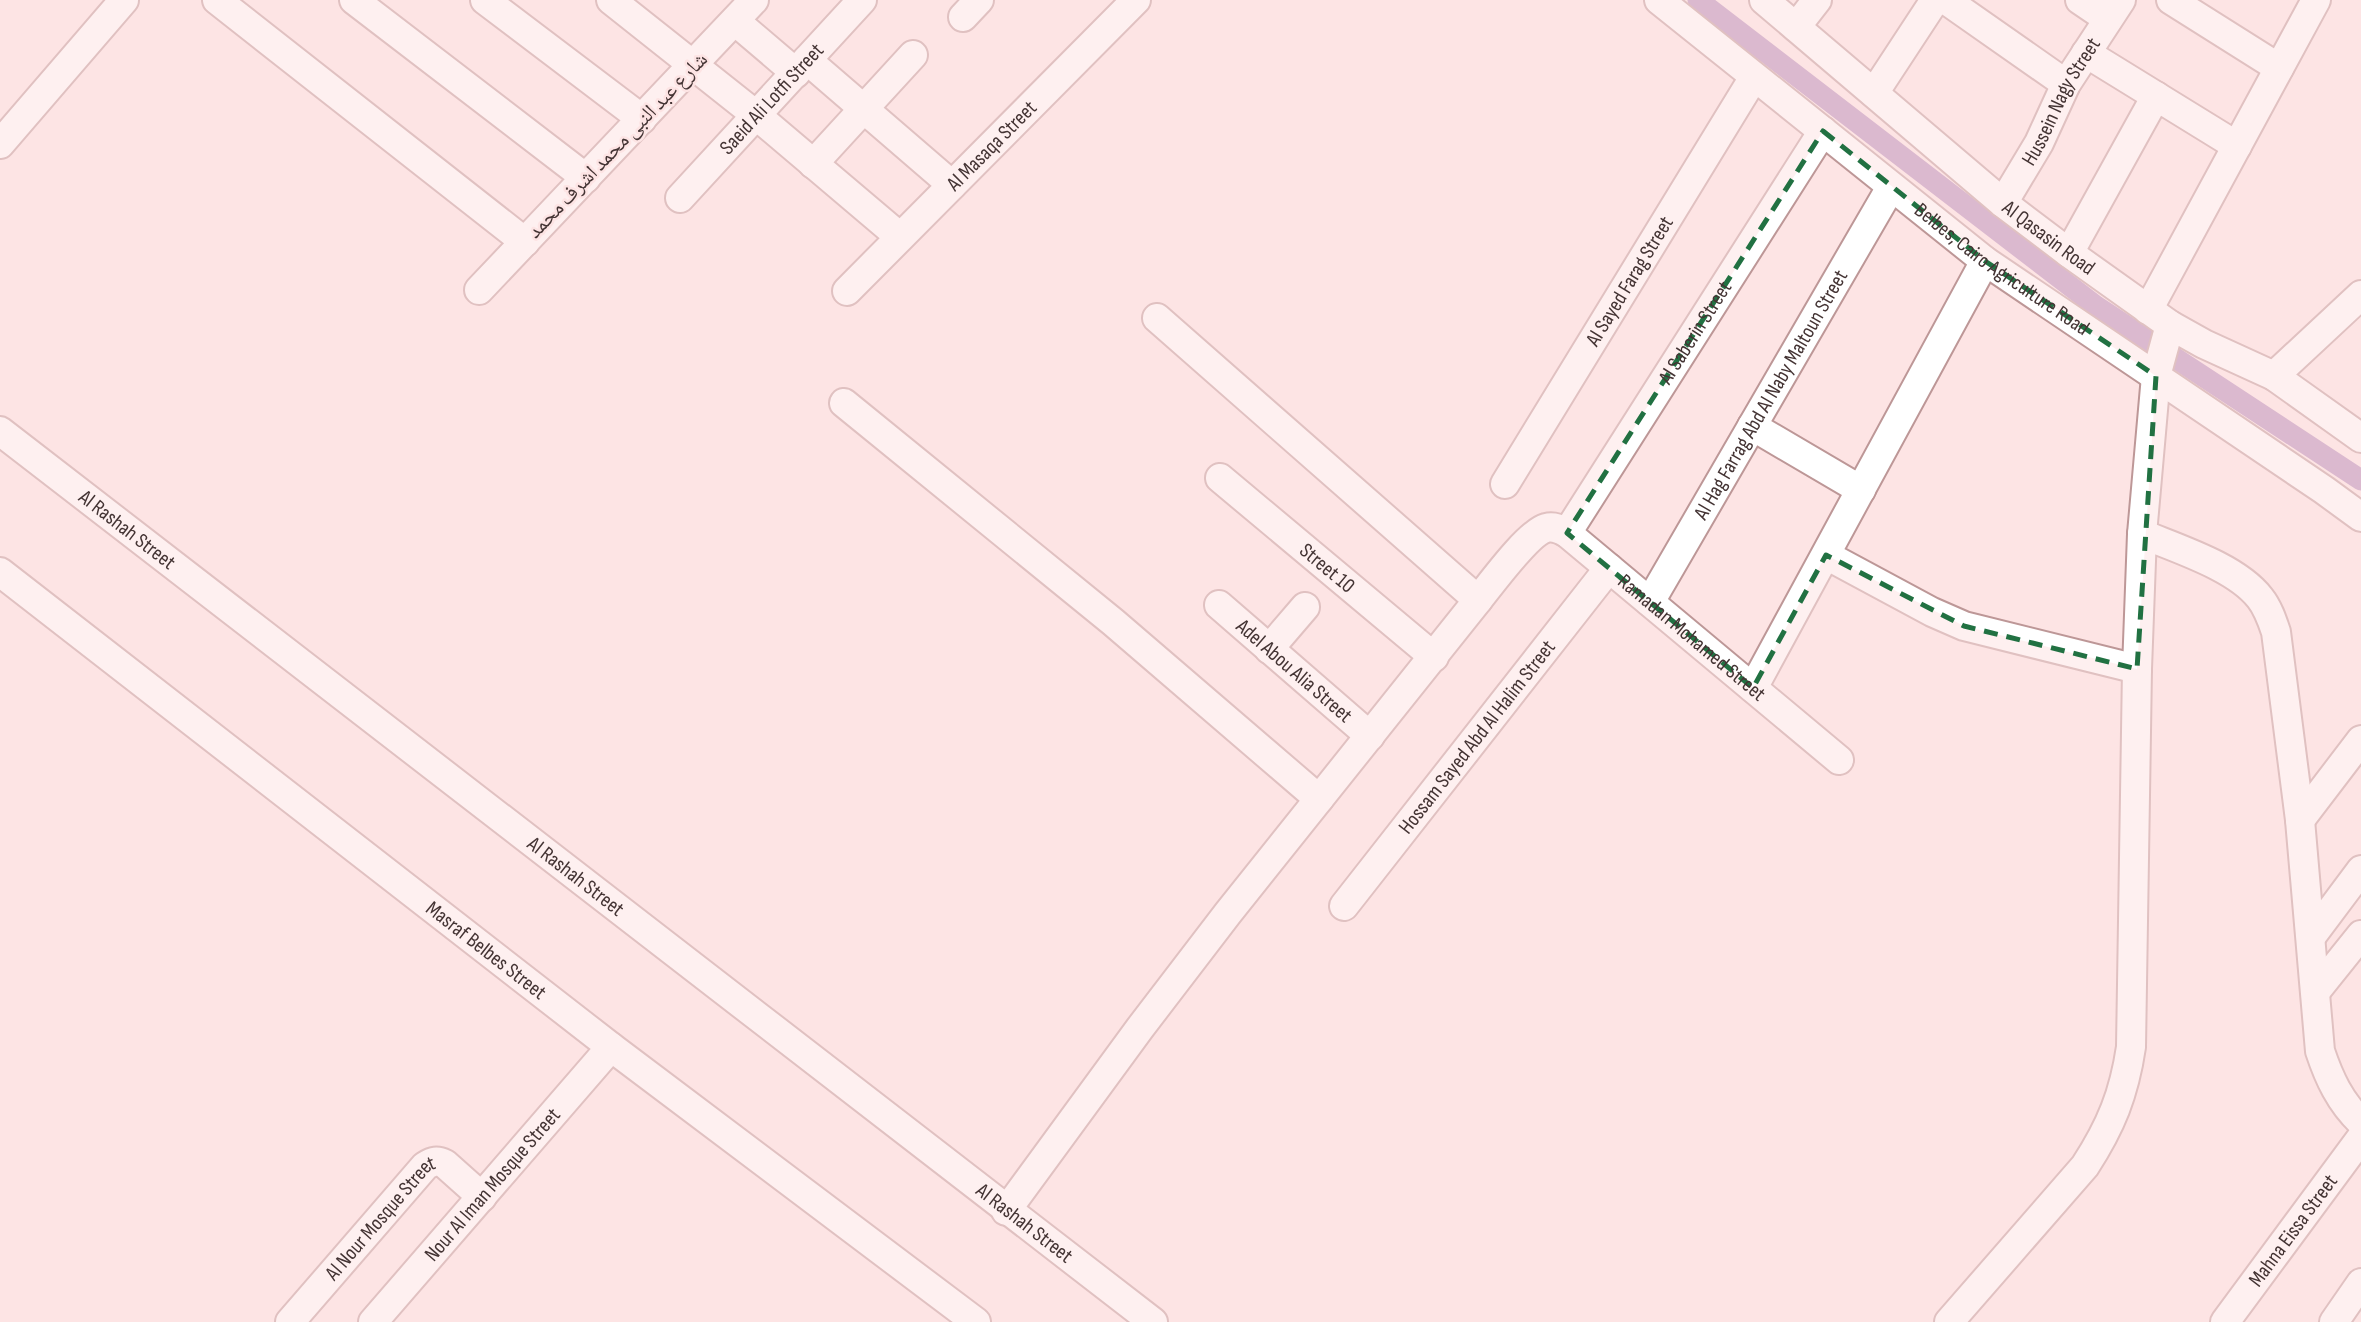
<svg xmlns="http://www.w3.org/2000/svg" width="2361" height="1322" viewBox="0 0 2361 1322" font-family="'Sofia Sans Condensed','Noto Naskh Arabic',sans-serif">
  <rect width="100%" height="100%" fill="#fde4e4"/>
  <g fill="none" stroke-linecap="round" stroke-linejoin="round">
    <path stroke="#b185b5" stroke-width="21" d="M 1698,0 L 2096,306 L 2361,480"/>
    <defs>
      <g id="minor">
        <path d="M 217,0 L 525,242"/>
        <path d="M 354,0 L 586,178"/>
        <path d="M 485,0 L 642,119"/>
        <path d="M 611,0 L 756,115 L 900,237"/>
        <path id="s1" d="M 1659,0 L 1985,261 L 2324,490 L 2361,517"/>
        <path id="s2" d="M 1764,0 L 2003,203 L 2069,253 L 2170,325 L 2204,344 L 2274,376 L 2361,438"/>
        <path d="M 1946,0 L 2066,84"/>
        <path d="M 2080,0 L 2108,19"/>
        <path d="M 2171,0 L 2279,68"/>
        <path d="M 963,17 L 979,0"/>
        <path d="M 735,21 L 796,73"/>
        <path d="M 1796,27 L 1817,0"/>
        <path d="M 2086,53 L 2237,146"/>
        <path d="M 807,60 L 952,185"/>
        <path d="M 1874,93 L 1935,0"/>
        <path d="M 0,144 L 124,0"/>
        <path d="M 813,164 L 913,55"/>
        <path id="s3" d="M 680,198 L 862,0"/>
        <path id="s4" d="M 2003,203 L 2039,143 L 2066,84 L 2121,0"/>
        <path d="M 2069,253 L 2156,96"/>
        <path d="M 479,290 L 754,0"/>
        <path id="s5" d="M 847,291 L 1136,0"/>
        <path d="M 2148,310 L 2316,0"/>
        <path d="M 1157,318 L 1478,600"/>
        <path d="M 2274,376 L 2361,295"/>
        <path d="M 844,403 L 1113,622 L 1319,799"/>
        <path d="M 1752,426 L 1861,490"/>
        <path id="s6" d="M 0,431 L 1153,1322"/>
        <path id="s7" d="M 1220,478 L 1434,657"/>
        <path id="s8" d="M 1505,484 L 1754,77"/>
        <path id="s9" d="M 1567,533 L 1823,131"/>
        <path d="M 2142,534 C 2178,549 2236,567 2260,598 C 2268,608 2272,620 2276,632 L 2300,820 L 2320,1051 C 2329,1078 2340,1102 2361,1122"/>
        <path d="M 1826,555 L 1932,612 L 1964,626 L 2137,669"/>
        <path id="s10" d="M 0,572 L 611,1047 L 976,1322"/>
        <path id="s11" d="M 1650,602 L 1891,187"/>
        <path id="s12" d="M 1219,605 L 1370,736"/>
        <path d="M 1269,649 L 1305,607"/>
        <path d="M 1753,688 L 1985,261"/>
        <path d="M 2300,820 L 2361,740"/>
        <path id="s13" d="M 1344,906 L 1609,568"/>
        <path d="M 2311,937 L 2361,870"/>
        <path d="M 2316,991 L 2361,935"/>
        <path id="s14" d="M 1006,1211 L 1140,1028 L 1228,913 L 1478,600 C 1491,584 1528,533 1546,528 C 1554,526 1560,529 1567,533 L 1839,760"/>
        <path id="s15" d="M 290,1322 L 425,1166 C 433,1161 437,1160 445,1164 L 482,1197"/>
        <path id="s16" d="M 373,1322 L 611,1047"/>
        <path d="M 1949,1322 L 2085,1166 C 2111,1126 2124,1094 2131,1047 L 2137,669 L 2142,534 L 2156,376 L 2170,325"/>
        <path id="s17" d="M 2225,1322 L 2361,1138"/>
        <path d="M 2334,1322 L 2361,1283"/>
      </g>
    </defs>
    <use href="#minor" stroke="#bd9797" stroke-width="32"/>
    <use href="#minor" stroke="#fff" stroke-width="28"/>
  </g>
  <path d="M0 0H2361V1322H0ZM 1823,131 L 1985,261 L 2156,376 L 2137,669 L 1964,626 L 1826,555 L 1753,688 L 1567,533 Z" fill="#fde4e4" fill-opacity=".55" fill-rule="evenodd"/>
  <path fill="none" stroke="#217142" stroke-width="5" stroke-dasharray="14 9" stroke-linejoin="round" d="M 1823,131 L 1985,261 L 2156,376 L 2137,669 L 1964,626 L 1826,555 L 1753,688 L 1567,533 Z"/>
  <g text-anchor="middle" stroke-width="5" stroke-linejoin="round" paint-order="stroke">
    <g font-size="21" fill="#443434" stroke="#fde4e4">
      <text dy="7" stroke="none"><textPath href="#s3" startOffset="135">Saeid Ali Lotfi Street</textPath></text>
      <text dy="7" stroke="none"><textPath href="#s4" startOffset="117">Hussein Nagy Street</textPath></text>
      <text transform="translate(617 145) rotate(-46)" y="7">شارع عبد النبى محمد اشرف محمد</text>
      <text dy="7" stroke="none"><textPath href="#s5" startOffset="205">Al Masaqa Street</textPath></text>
      <text dy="7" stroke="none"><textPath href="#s2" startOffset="371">Al Qasasin Road</textPath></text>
      <text dy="7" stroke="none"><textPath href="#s1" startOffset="436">Belbes, Cairo Agriculture Road</textPath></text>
      <text dy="7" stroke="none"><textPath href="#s8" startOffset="238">Al Sayed Farag Street</textPath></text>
      <text dy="7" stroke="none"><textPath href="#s9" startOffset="238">Al Saberin Street</textPath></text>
      <text dy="7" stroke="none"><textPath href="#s11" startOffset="240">Al Hag Farrag Abd Al Naby Maltoun Street</textPath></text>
      <text dy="7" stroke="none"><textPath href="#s6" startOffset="161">Al Rashah Street</textPath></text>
      <text dy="7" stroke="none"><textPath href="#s7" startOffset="140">Street 10</textPath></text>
      <text dy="7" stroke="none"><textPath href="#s14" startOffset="1057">Ramadan Mohamed Street</textPath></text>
      <text dy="7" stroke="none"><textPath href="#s12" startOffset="100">Adel Abou Alia Street</textPath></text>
      <text dy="7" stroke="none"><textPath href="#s13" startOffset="215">Hossam Sayed Abd Al Halim Street</textPath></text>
      <text dy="7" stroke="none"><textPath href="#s6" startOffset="728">Al Rashah Street</textPath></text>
      <text dy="7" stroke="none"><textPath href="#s10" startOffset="616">Masraf Belbes Street</textPath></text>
      <text dy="7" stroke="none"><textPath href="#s16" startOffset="182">Nour Al Iman Mosque Street</textPath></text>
      <text dy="7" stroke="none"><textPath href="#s15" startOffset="138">Al Nour Mosque Street</textPath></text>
      <text dy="7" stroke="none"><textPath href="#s6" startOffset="1295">Al Rashah Street</textPath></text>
      <text dy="7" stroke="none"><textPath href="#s17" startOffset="114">Mahna Eissa Street</textPath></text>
    </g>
  </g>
</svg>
